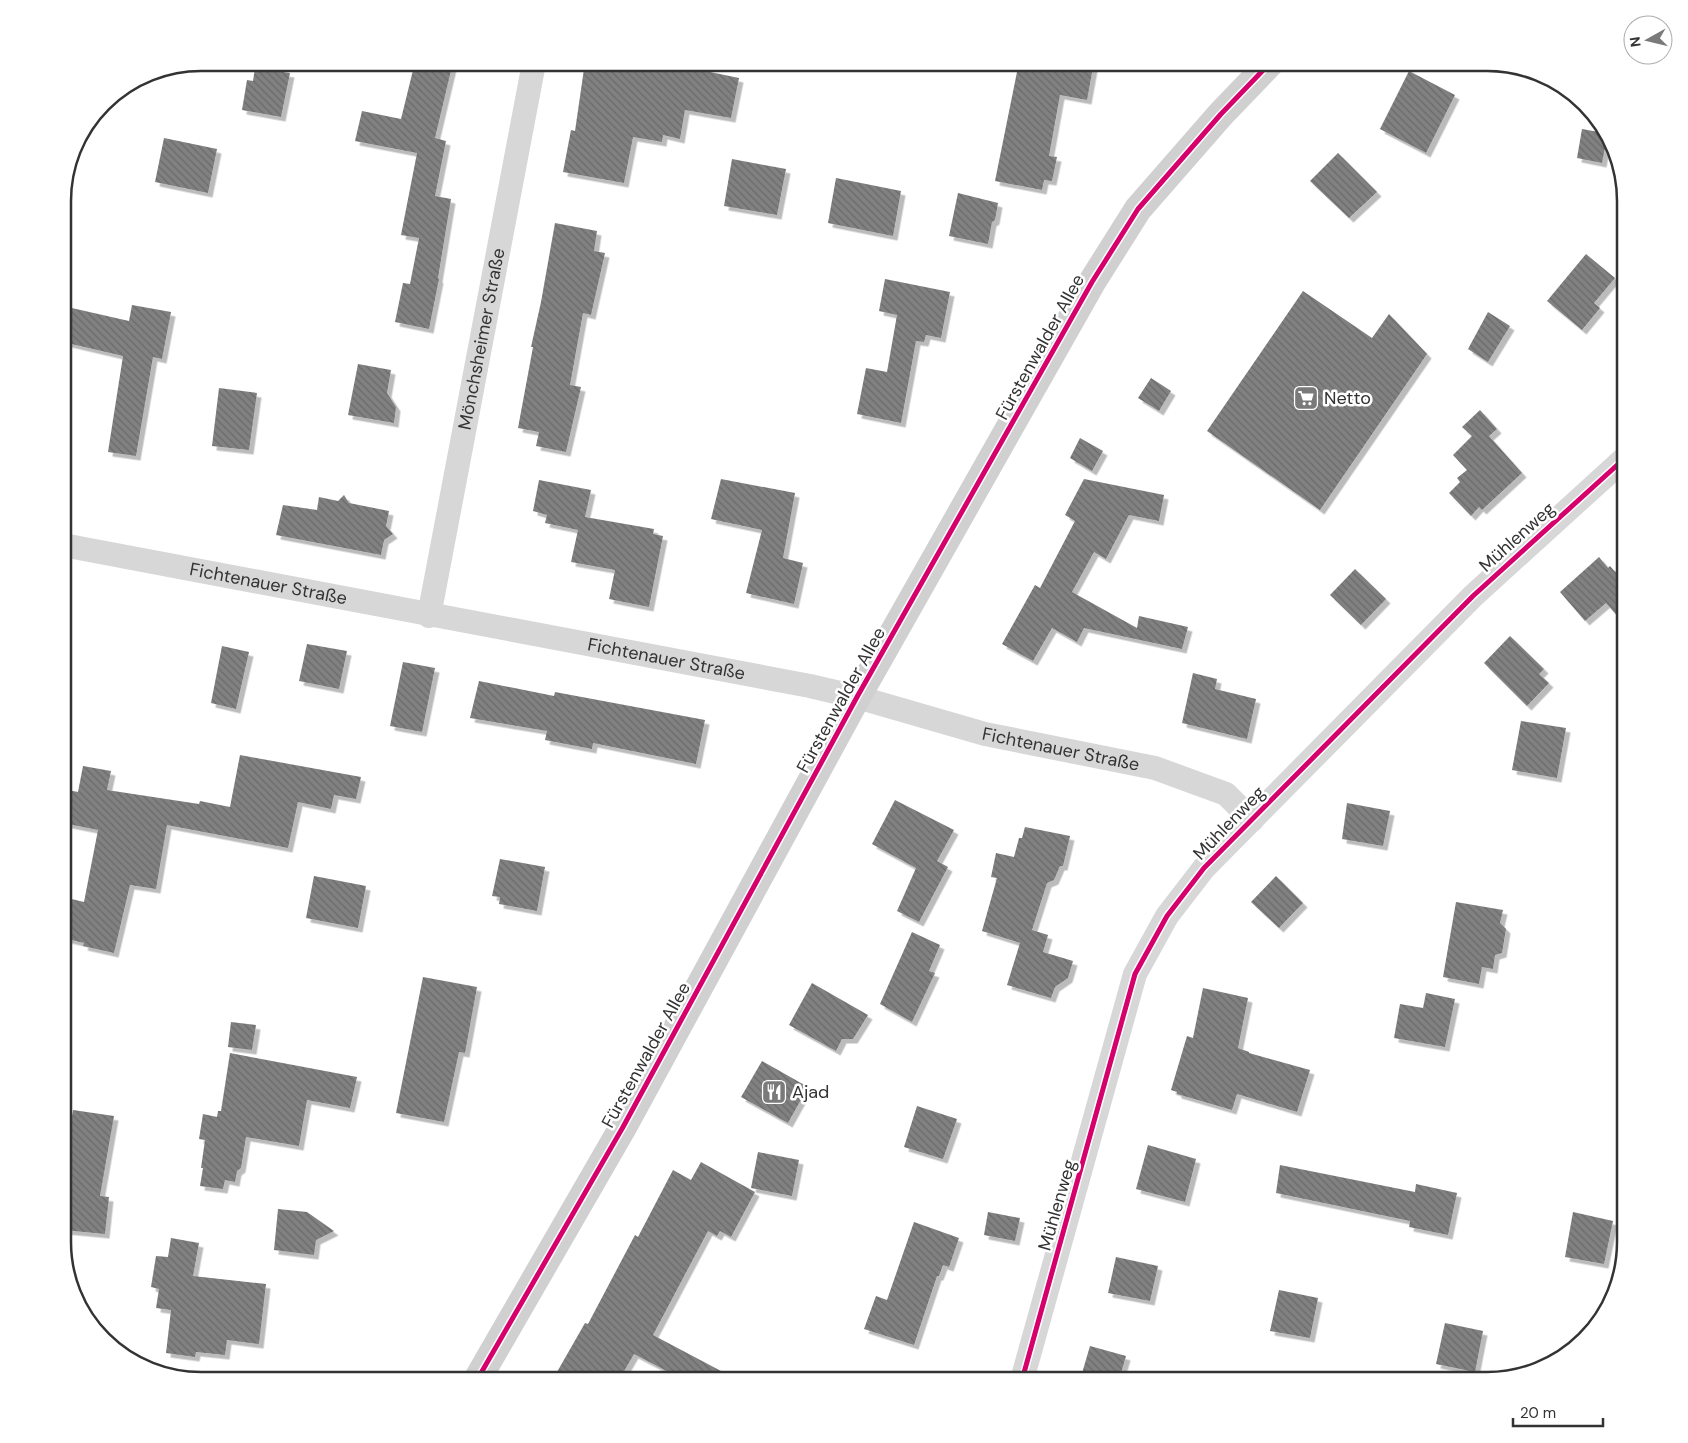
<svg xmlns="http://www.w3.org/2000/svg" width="1688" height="1443" viewBox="0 0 1688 1443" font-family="'DM Sans',sans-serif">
  <defs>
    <pattern id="building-back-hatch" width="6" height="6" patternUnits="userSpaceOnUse" patternTransform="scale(1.25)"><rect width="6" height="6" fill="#818181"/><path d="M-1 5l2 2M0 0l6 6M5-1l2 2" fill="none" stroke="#6a6a6a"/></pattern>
    <filter id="shadow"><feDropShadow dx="4.5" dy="4.5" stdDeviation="0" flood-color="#0004"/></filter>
  </defs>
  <rect width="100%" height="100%" fill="#fff"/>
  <path fill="url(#building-back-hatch)" filter="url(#shadow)" d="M 415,62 L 453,62 L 435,138 L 446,141 L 435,196 L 451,199 L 438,278 L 439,279 L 429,329 L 395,322 L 403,283 L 410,284 L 419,238 L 401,235 L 417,153 L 355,141 L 362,111 L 401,119 Z
    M 585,62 L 687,62 L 686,67 L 739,78 L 731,118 L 685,110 L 680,139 L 663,135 L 662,142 L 633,137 L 624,183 L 563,172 L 571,130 L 575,131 Z
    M 1019,62 L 1094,62 L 1087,100 L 1060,95 L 1049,156 L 1057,157 L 1052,181 L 1044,180 L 1042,190 L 995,181 Z
    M 255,68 L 290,73 L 281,117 L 242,110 L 247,80 L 253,81 Z
    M 1409,71 L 1455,95 L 1426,153 L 1380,129 Z
    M 1582,129 L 1604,133 L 1607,137 L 1602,163 L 1577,158 Z
    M 164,138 L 217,149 L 208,193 L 155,182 Z
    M 1338,153 L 1377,192 L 1349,218 L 1310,181 Z
    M 732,159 L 786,169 L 777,215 L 724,206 Z
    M 836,178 L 901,191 L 893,236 L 828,223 Z
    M 958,193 L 998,203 L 995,220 L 992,222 L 988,244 L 949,236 Z
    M 555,223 L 597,231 L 594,251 L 605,253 L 591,315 L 583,313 L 570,385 L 581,387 L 566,452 L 536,446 L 539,432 L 518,428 L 533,347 L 531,347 L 541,302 Z
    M 1586,254 L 1615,278 L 1594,303 L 1600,308 L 1582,330 L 1547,301 Z
    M 885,279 L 950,292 L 941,338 L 926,335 L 924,342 L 916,341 L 901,423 L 857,414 L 866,368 L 887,372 L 897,315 L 879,311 Z
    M 1303,291 L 1372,338 L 1389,314 L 1427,354 L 1320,510 L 1207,431 Z
    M 132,305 L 171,312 L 162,359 L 153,357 L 136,456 L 108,452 L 123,356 L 63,342 L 63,306 L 129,321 Z
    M 1488,312 L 1510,326 L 1488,362 L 1468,349 Z
    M 358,364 L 391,370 L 387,393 L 396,407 L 394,423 L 348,415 Z
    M 1151,378 L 1171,391 L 1159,411 L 1138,398 Z
    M 219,388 L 257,393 L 249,450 L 212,446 Z
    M 1480,410 L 1497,429 L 1489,436 L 1522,473 L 1482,510 L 1479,507 L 1471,516 L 1449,493 L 1460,482 L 1457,478 L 1467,470 L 1453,455 L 1472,436 L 1462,427 Z
    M 1080,438 L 1103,451 L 1092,471 L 1070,458 Z
    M 721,479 L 795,493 L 783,558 L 803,563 L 794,604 L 746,593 L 762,530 L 711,519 Z
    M 1084,479 L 1164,495 L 1159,521 L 1129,515 L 1106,559 L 1094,552 L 1072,592 L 1137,628 L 1139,616 L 1188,627 L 1182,649 L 1084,628 L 1077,642 L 1052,628 L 1033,661 L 1002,644 L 1035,585 L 1040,588 L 1075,521 L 1065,515 Z
    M 539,480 L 591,490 L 585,517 L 654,529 L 653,534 L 663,536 L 649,607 L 609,599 L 615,570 L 571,562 L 578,530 L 545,523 L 547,515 L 533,511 Z
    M 344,495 L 349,503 L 389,511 L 386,526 L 393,534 L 384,540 L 381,555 L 276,535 L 283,505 L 317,510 L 319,497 L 338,501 Z
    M 1599,557 L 1608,568 L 1610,566 L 1626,584 L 1626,626 L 1606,603 L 1585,621 L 1560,592 Z
    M 1355,569 L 1386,599 L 1361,625 L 1330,595 Z
    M 1510,636 L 1544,669 L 1539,674 L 1549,683 L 1527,706 L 1484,663 Z
    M 307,644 L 347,651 L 339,689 L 299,681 Z
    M 222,646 L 249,652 L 236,709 L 211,703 Z
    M 403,662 L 435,668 L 422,732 L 390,726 Z
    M 1193,673 L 1217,679 L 1215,689 L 1256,699 L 1247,739 L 1182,723 Z
    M 479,681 L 554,696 L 555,692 L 705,720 L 696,764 L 593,743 L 592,749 L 545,740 L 547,731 L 470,718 Z
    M 1521,721 L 1566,728 L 1557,778 L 1512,770 Z
    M 240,755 L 361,777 L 356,799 L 334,795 L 331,809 L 298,802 L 288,848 L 167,825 L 156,889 L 130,885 L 114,953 L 83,946 L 84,943 L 63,938 L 63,897 L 84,902 L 98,830 L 63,823 L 63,789 L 78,792 L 83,766 L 111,771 L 107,790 L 199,804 L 200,801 L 230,807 Z
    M 895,800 L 954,830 L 937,861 L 948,867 L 919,922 L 897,911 L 916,868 L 872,844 Z
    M 1347,803 L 1390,811 L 1383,846 L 1342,839 Z
    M 1025,827 L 1070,836 L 1063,866 L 1060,866 L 1054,880 L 1047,883 L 1032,930 L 1048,935 L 1043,952 L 1073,961 L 1068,978 L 1055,987 L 1051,998 L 1007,985 L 1020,943 L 982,931 L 997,878 L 991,877 L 996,853 L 1014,857 L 1019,838 L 1022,838 Z
    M 500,859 L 545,867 L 537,911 L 499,904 L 500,897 L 492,896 Z
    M 314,876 L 366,886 L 358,928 L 306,918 Z
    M 1276,876 L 1303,903 L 1279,928 L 1251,902 Z
    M 1456,902 L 1503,910 L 1500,923 L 1506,929 L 1502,953 L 1495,955 L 1493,969 L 1482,967 L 1479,984 L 1443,977 Z
    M 912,932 L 940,945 L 929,971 L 935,973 L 912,1022 L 880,1004 Z
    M 423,977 L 477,987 L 465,1053 L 459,1052 L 444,1122 L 396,1113 Z
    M 812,983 L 868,1015 L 853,1039 L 842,1039 L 836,1051 L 789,1025 Z
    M 1203,988 L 1248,998 L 1238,1048 L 1249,1052 L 1249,1053 L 1310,1070 L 1297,1112 L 1237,1094 L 1232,1110 L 1177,1094 L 1177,1092 L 1171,1090 L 1187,1036 L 1193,1038 Z
    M 1426,993 L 1455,999 L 1445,1047 L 1394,1038 L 1400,1004 L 1423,1008 Z
    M 231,1022 L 256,1025 L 252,1050 L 228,1047 Z
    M 230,1053 L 357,1077 L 350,1108 L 307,1100 L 299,1146 L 246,1137 L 241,1168 L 237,1171 L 235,1182 L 225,1180 L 223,1189 L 200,1186 L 203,1168 L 201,1168 L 205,1140 L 199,1139 L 203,1114 L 217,1117 L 218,1111 L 221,1111 Z
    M 762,1061 L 808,1087 L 788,1123 L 741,1097 Z
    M 917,1106 L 957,1119 L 943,1159 L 904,1147 Z
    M 73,1110 L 114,1116 L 100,1196 L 109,1197 L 105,1234 L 63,1230 L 63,1178 Z
    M 1148,1145 L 1196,1159 L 1185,1202 L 1136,1189 Z
    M 758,1152 L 799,1160 L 792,1196 L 751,1188 Z
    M 701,1162 L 755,1192 L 731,1237 L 720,1231 L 717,1236 L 708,1231 L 653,1335 L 738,1380 L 684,1380 L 634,1354 L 619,1380 L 572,1380 L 557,1372 L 585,1323 L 588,1324 L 635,1235 L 638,1237 L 673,1170 L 691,1180 Z
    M 1280,1165 L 1415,1192 L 1416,1184 L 1457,1193 L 1448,1235 L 1409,1227 L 1410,1221 L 1276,1193 Z
    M 278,1209 L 307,1212 L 334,1231 L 316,1240 L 314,1255 L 274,1250 Z
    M 988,1212 L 1020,1218 L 1015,1241 L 984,1235 Z
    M 1573,1212 L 1613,1221 L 1604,1264 L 1565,1257 Z
    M 914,1222 L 959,1238 L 949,1267 L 943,1265 L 939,1276 L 937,1276 L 914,1345 L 864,1329 L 876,1296 L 887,1300 Z
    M 171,1238 L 199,1243 L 193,1276 L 266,1284 L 259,1344 L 227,1340 L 225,1355 L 196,1352 L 195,1357 L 166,1353 L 171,1310 L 156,1308 L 159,1289 L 151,1287 L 156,1256 L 168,1257 Z
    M 1116,1257 L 1158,1266 L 1150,1301 L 1108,1293 Z
    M 1279,1290 L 1318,1298 L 1310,1338 L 1270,1331 Z
    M 1445,1323 L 1483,1331 L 1475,1372 L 1436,1364 Z
    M 1090,1346 L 1126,1356 L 1119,1380 L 1080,1380 Z"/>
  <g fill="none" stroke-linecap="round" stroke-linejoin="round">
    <g stroke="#d7d7d7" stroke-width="24">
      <path id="s1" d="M 63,545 L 810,686 L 857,697 L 985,734 L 1155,768 L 1226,794 L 1252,820"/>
      <path id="s2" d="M 429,616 L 534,63"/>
      <path d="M 1022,1380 L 1135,974 L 1167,916 L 1204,868 L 1473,596 L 1625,458"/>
    </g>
    <path stroke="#d0d0d0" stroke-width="28" d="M 477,1380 L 623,1127 L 857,697 L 1092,282 L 1138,209 L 1221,114 L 1270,63"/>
    <defs>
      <path id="cycleway" d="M 477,1380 L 623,1127 L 857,697 L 1092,282 L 1138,209 L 1221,114 L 1270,63
        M 1022,1380 L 1135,974 L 1167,916 L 1204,868 L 1473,596 L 1625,458"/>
    </defs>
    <use href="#cycleway" stroke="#fff" stroke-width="8"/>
    <use href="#cycleway" stroke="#d6006c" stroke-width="5"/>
  </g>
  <defs>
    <symbol id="supermarket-square" viewBox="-11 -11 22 22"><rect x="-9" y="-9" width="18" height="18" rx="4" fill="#7a7a7a" stroke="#fff"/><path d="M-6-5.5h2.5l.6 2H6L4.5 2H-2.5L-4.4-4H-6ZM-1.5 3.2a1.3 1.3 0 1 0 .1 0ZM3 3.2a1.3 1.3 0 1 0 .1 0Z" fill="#fff"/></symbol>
    <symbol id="restaurant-square" viewBox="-11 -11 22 22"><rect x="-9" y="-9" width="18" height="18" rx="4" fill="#7a7a7a" stroke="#fff"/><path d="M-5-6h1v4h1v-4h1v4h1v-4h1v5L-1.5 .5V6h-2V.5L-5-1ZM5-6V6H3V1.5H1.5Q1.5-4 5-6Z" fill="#fff"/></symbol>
  </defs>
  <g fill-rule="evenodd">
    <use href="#supermarket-square" x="1292" y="384" width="28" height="28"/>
    <use href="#restaurant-square" x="760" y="1078" width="28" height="28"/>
  </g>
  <g text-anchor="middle" stroke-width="5" stroke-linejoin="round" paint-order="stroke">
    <g font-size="18" fill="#333" stroke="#fff">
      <text dy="6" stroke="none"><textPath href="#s2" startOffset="282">Mönchsheimer Straße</textPath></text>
      <text transform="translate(1040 347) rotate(-61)" y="6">Fürstenwalder Allee</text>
      <text transform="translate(1517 537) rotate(-42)" y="6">Mühlenweg</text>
      <text dy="6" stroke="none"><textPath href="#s1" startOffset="209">Fichtenauer Straße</textPath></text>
      <text dy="6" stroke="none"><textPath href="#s1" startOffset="614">Fichtenauer Straße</textPath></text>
      <text transform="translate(841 700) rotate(-61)" y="6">Fürstenwalder Allee</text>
      <text dy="6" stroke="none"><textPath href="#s1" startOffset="1019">Fichtenauer Straße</textPath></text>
      <text transform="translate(1229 823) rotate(-46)" y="6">Mühlenweg</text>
      <text transform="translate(646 1055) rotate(-61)" y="6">Fürstenwalder Allee</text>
      <text transform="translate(1057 1205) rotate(-74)" y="6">Mühlenweg</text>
    </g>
    <g font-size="18" fill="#333" stroke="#fff" text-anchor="start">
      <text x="1324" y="404">Netto</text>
      <text x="792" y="1098">Ajad</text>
    </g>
  </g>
  <path d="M0 0H1688V1443H0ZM201 71H1487A130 130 0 0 1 1617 201V1242A130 130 0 0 1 1487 1372H201A130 130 0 0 1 71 1242V201A130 130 0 0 1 201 71Z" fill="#fff" fill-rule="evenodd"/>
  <path fill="none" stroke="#333" stroke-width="2.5" d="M201 71H1487A130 130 0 0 1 1617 201V1242A130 130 0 0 1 1487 1372H201A130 130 0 0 1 71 1242V201A130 130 0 0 1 201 71Z"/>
  <g transform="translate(1648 40) rotate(262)"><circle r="24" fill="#ffffff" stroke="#adadad"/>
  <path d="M0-4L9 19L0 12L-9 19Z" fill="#7a7a7a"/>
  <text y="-8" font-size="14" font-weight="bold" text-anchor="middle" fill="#333333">N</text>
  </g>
  <path d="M1513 1418v8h90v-8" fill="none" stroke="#333333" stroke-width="2.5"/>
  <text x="1520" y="1418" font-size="15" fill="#333333" stroke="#ffffff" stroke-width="4" paint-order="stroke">20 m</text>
</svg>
